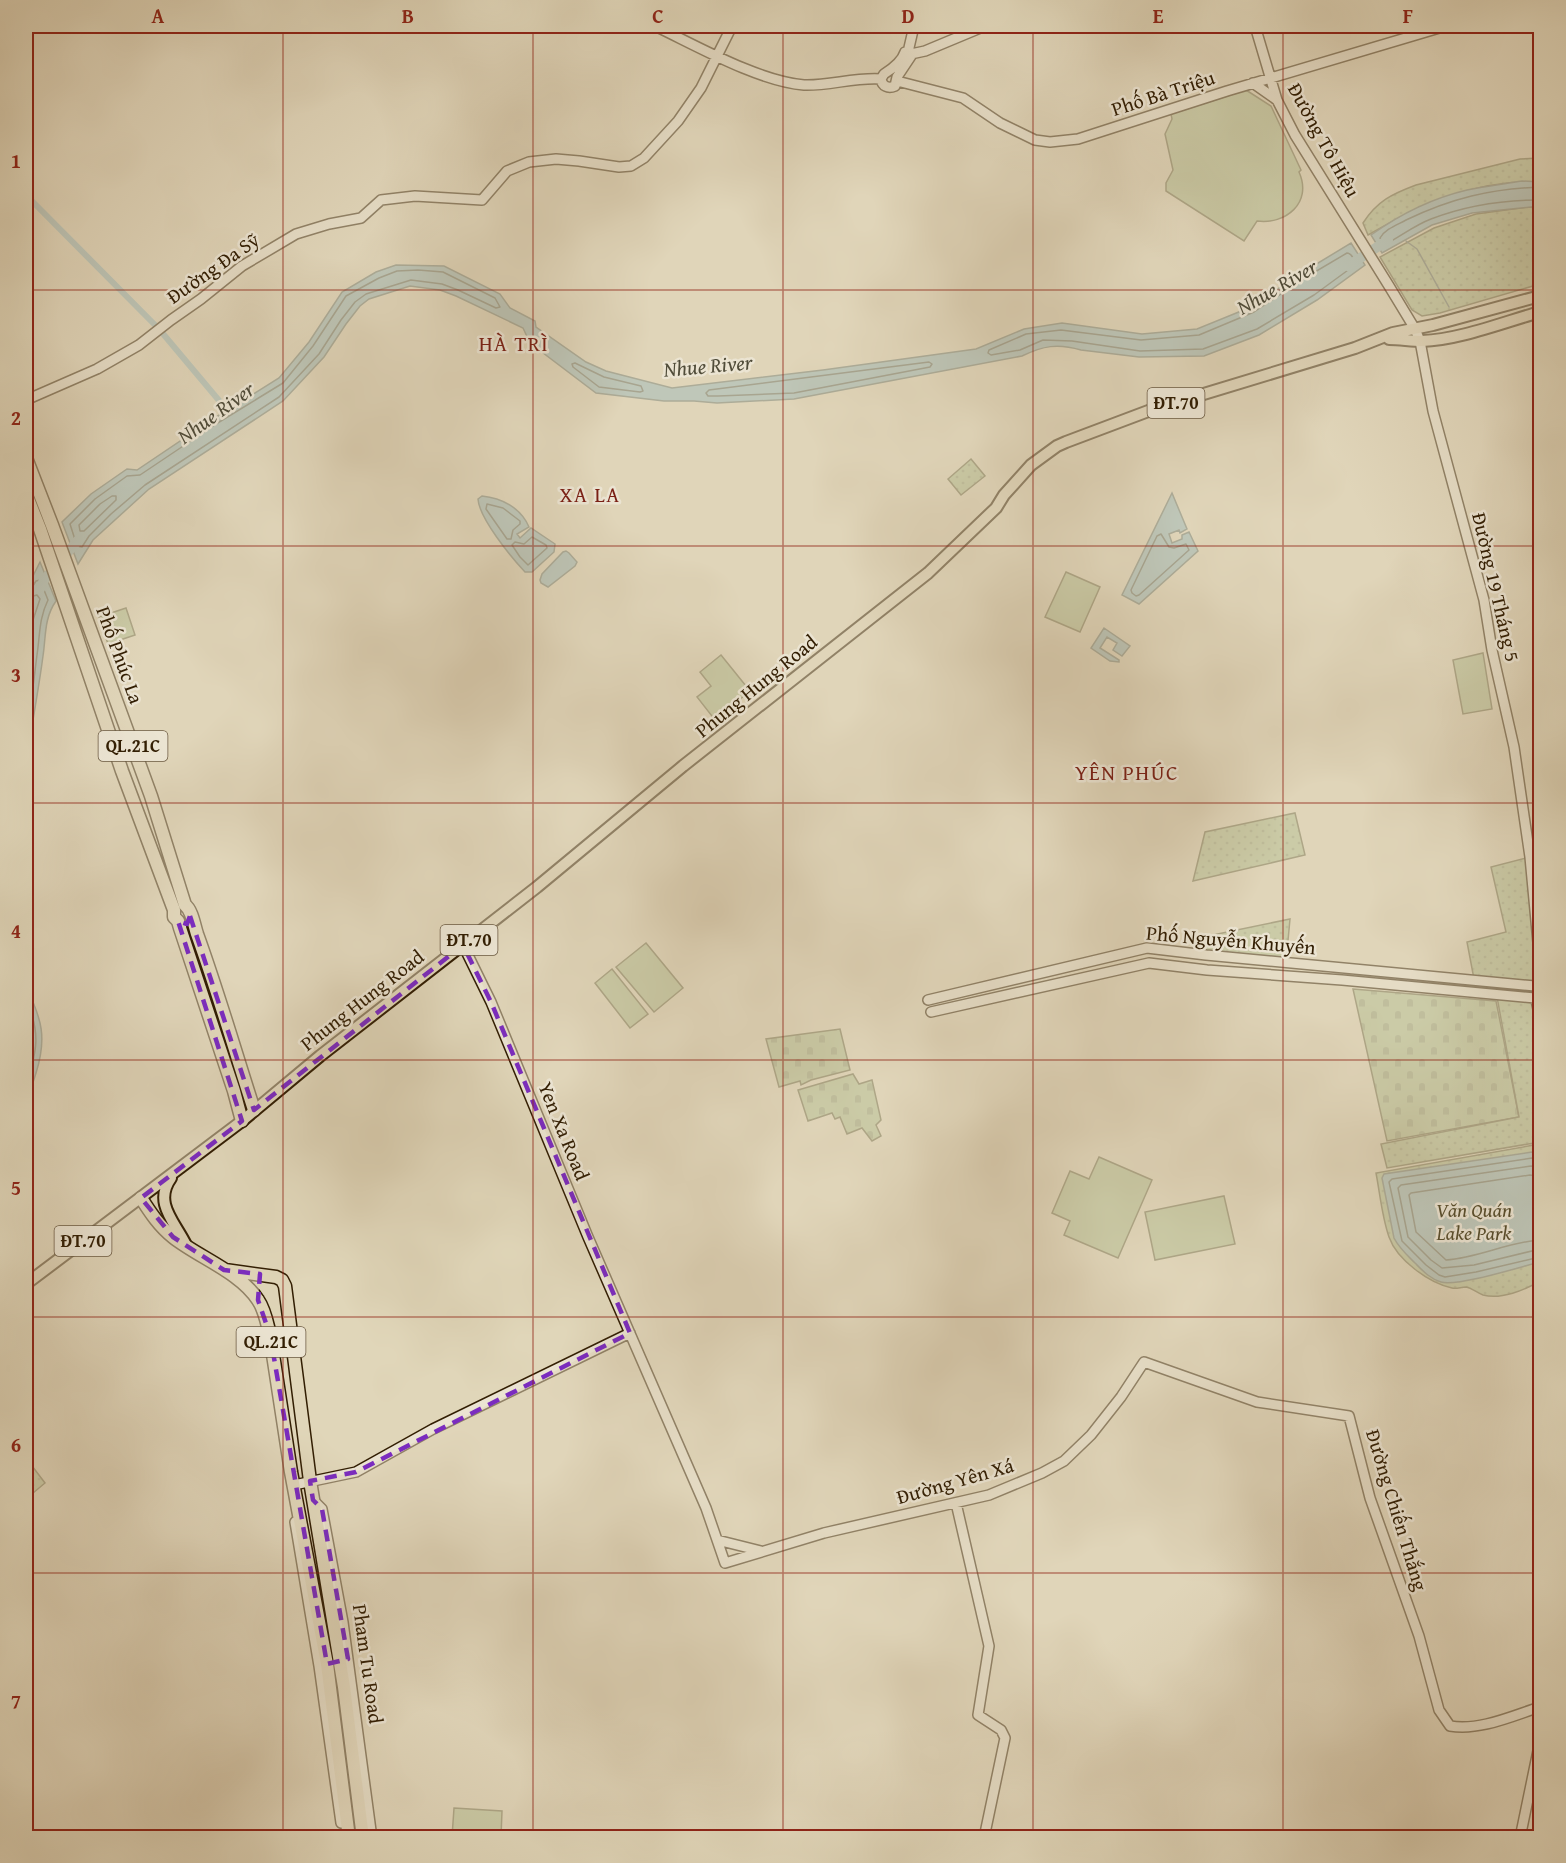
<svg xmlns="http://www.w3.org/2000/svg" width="1566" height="1863" viewBox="0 0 1566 1863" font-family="'Gentium Book Plus',serif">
  <defs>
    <pattern id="cemetery-stones" width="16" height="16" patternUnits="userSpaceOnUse" patternTransform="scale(1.5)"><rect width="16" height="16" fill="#b1be90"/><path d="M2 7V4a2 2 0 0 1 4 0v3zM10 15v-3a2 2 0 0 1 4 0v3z" fill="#99a37b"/></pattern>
    <pattern id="park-dots" width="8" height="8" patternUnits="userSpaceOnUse" patternTransform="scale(1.5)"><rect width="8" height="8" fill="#b1be90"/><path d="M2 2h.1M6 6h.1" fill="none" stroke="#99a37b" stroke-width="1.8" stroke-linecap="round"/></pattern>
  </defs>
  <rect width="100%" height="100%" fill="#e0d6b9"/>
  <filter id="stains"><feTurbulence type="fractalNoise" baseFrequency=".00333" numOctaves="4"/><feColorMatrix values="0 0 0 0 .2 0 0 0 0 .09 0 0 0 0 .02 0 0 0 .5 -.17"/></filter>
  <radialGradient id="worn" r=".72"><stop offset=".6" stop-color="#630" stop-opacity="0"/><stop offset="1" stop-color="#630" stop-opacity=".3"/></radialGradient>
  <path fill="url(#cemetery-stones)" stroke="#726e4a" stroke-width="1.5" d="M 1353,989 L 1496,1001 L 1519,1117 L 1387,1141 Z
    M 840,1029 L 850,1070 L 811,1080 L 801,1085 L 800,1081 L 779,1087 L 766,1039 Z
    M 853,1074 L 859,1084 L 872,1080 L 881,1120 L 876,1125 L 881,1136 L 872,1141 L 862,1128 L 847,1134 L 840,1117 L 835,1119 L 832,1113 L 808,1121 L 798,1090 Z"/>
  <path fill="url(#park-dots)" stroke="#726e4a" stroke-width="1.5" d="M 1540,158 L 1540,182 C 1530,182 1518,182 1508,183 C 1457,188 1412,210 1368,235 L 1363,223 C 1377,201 1392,194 1416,185 L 1520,159 Z
    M 1527,207 L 1540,208 L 1540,284 L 1440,313 L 1422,316 L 1412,310 L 1380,257 L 1434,228 L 1476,214 Z
    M 971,459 L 985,476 L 961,495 L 948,479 Z
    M 1295,813 L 1305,855 L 1193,881 L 1205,832 Z
    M 1530,857 L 1537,981 L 1474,979 L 1467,942 L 1506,932 L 1491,867 Z
    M 1290,919 L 1286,962 L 1207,954 L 1198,938 Z
    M 1497,997 L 1534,1000 L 1540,1025 L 1540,1142 L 1387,1168 L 1381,1144 L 1519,1117 Z
    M 1540,1144 L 1540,1281 C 1525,1290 1501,1300 1483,1295 C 1477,1293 1472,1288 1466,1287 C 1461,1287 1457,1289 1452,1288 C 1429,1283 1397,1260 1389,1237 C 1382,1217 1380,1194 1376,1173 Z
    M 26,1458 L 45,1483 L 26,1499 Z"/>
  <path fill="#b1be90" stroke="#726e4a" stroke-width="1.5" d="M 1246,90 L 1271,106 L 1301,170 L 1299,172 C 1313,203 1285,225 1257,221 L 1244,241 L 1166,191 L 1166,183 L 1173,170 L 1165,134 L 1172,119 L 1171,114 Z
    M 1066,572 L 1100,587 L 1080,632 L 1045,617 Z
    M 126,608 L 135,635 L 108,644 L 99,617 Z
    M 1483,653 L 1492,709 L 1463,714 L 1453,660 Z
    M 721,655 L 750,691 L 715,720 L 697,697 L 711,686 L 700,672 Z
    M 646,943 L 683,988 L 654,1012 L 616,967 Z
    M 612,969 L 648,1014 L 630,1028 L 595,983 Z
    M 1099,1157 L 1152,1180 L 1118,1258 L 1064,1235 L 1070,1221 L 1052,1213 L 1070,1171 L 1089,1179 Z
    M 1224,1196 L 1235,1244 L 1155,1260 L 1145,1212 Z
    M 454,1808 L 502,1811 L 501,1837 L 452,1837 Z"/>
  <path fill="#97b7b8" stroke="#6f7a70" stroke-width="1.5" d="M 1522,181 L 1540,182 L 1540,206 L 1472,213 L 1432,225 L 1382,253 L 1371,235 C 1399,215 1433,198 1467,190 C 1485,186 1504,184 1522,181 Z
    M 1351,243 L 1365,265 L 1317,300 L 1259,335 L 1204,356 L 1139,357 L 1081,350 C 1057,343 1043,346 1022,356 L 794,399 L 717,403 L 694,401 L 664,401 L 596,393 L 530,343 L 523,328 L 456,296 L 440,290 L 410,286 L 369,299 L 360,306 L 346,324 L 324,357 L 283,401 L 149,489 L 93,540 L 78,564 L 62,522 L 91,494 L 127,469 L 137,470 L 213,419 L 279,378 L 309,342 L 342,292 L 376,272 L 396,265 L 444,266 L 500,294 L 510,308 L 535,321 L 536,327 L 586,362 L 606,371 L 672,388 L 823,370 L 976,349 L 1024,329 L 1062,323 L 1142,334 L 1197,329 L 1251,307 L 1300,274 Z
    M 1172,493 L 1187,529 L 1180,533 L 1179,530 L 1169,534 L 1172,543 L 1182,539 L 1182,535 L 1189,532 L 1198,551 L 1139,604 L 1122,595 Z
    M 482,496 C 502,498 521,508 529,527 L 517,534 L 520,538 L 531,528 L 555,544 L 554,552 L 532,572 L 525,572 C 511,557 479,518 478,499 Z
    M 566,551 L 569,553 L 577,562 L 575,566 L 548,587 L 541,583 L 540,580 L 542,574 L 563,552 Z
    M 40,562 L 56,601 C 44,618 46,636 43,656 C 40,679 36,702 32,726 L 26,732 L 26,590 Z
    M 1104,628 L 1130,646 L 1122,656 L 1113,650 L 1117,643 L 1107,637 L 1100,648 L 1119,660 L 1119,662 L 1110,661 L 1091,648 Z
    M 26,987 C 42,1019 47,1038 36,1073 C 33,1082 31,1091 26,1099 Z
    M 1532,1152 L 1536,1153 L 1540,1156 L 1540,1262 C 1520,1267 1457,1287 1441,1282 C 1430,1279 1422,1270 1415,1263 C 1407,1255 1399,1248 1394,1238 L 1382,1178 L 1384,1174 Z"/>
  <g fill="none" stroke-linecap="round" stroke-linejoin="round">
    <path stroke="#646a5e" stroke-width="1.5" d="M 1540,187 C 1490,189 1452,198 1406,220 C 1397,225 1385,229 1380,238 L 1383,243 L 1386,244 C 1401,236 1415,225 1431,219 C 1465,206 1504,200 1540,200
      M 1347,253 C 1351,253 1356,261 1355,265 L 1314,295 L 1257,329 L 1203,349 L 1140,351 L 1072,341 L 1043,340 L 1020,350 L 991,355 L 988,353 L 989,350 L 1026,334 L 1061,330 L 1141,340 L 1199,335 L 1254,312 L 1303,279 Z
      M 418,270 L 443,272 L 495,298 L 500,307 L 496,308 L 458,290 L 442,284 L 411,280 L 366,294 L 355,302 L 341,320 L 319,354 L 279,397 L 145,485 L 111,514 L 89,536 L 82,547 L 77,546 L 70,524 L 95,499 L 127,476 L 140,475 L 216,424 L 283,383 L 313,346 L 346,296 L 379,278 L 397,271 Z
      M 929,362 L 932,364 L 930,367 L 794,393 L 718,396 L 708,396 L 706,393 L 709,390 Z
      M 575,363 L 604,377 L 641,386 L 643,391 L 640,392 L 599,387 L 573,367 L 572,364 Z
      M 112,496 L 116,496 L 116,500 L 84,531 L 80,531 L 79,525 L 100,504 Z
      M 487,504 L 503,508 L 520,521 L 520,524 L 513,530 L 511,539 L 507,539 L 486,509 Z
      M 1161,534 L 1169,547 L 1174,548 L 1186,544 L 1189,550 L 1139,595 L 1136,596 L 1132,593 L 1131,590 L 1157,536 Z
      M 532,537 L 546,545 L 547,548 L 528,565 L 520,557 L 512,545 L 515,542 L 524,544 Z
      M 26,590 L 31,589 L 36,581 L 40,580 L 48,600 C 39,618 40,635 37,655 C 34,677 32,703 26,724
      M 26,598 L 37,595 L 40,599 L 33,620 L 26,680
      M 26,1000 C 42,1034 36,1053 26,1087
      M 1540,1160 L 1532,1158 L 1392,1179 L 1389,1182 L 1402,1241 L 1426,1265 L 1439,1275 L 1445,1277 L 1476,1272 L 1540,1257
      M 1540,1168 L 1531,1166 L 1401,1185 L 1398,1188 L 1408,1237 L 1431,1260 L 1442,1268 L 1474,1265 L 1540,1249
      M 1540,1177 L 1530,1175 L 1411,1193 L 1409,1195 L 1416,1232 L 1446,1260 C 1478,1258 1508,1242 1540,1240"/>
    <path stroke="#6f7a70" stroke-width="1.5" d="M 1406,241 L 1417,249 L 1449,307"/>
    <path stroke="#97b7b8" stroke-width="6" d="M 26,195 L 159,329 L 227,410"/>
    <path stroke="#97b7b8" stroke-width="10" d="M 1348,266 L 1388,240
      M 40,589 L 44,580 L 80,538"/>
    <defs>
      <path id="secondary" d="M 655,26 C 697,46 758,81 804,85 C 829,86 855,77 881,79
        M 1255,26 L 1277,100 L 1295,135 L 1389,286 L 1415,329 L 1420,341 L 1433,411 L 1484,600 L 1492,650 L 1514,747 L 1530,857 L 1540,964 L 1538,984
        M 908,52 L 914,26
        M 881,79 L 884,74 C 892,69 902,62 905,52 L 911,54 L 925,51 L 985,26
        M 881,79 C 882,86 888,89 895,86 L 897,77 L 911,56
        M 897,81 L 963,98 L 1000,123 L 1035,140 L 1050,142 L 1078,139 L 1227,91 L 1446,26
        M 1253,83 L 1277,100
        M 26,400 L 97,369 L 139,345 L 171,320 L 201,299 L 242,266 L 296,234 L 329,224 L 361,218 L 381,200 L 415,196 L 482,200 L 507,171 L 529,162 L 556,159 L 579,161 L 619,167 L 631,166 L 644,158 L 678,121 L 701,88 L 732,26
        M 463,945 L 491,1002 L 588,1237 L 706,1508 L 725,1563 L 824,1533 L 989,1495 L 1042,1473 L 1064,1461 L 1091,1435 L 1121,1397 L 1144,1362 L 1257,1402 L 1349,1416 L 1370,1498 L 1419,1636 L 1439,1710 L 1450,1726 C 1480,1731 1512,1716 1540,1707
        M 928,1000 L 1147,948 L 1206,955 L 1535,986
        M 1536,1000 L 1540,1018
        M 931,1012 L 1149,963 L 1207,970 L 1342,980 L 1535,998
        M 294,1485 L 356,1472 L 433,1429 L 630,1333
        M 313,1500 L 322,1509 L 343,1622 L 372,1838
        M 956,1503 L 989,1646 L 978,1715 L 1001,1730 L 1005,1738 L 984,1838
        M 295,1522 L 319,1666 L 341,1823
        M 717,1540 L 761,1551
        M 1520,1838 L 1540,1741"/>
      <path id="primary" d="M 1389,339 C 1400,339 1411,341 1422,341 C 1459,340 1504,322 1540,312
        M 171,1178 C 153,1203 175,1222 186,1245
        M 26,1284 L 242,1121 L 320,1056 L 537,887 L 683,766 L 928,573 L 996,508 L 1004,495 L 1031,465 L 1057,446 L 1066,442 L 1151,410 L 1355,348 L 1393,333 L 1433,325 L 1540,296"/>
      <path id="highway" d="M 26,458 L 52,525 L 151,796 L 185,905 C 192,910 194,925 197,934 C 218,992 235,1051 254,1110
        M 26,494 L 40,529 L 122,771 L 174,910 L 174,917 L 178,921 L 180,928 L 234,1091 L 242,1121
        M 141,1198 C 150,1212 159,1226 173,1237 C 198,1257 240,1272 258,1300 C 265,1310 267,1323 270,1335 L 291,1472 L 327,1664 L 349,1838
        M 225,1270 L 276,1277 L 282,1280 L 285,1286 L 310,1481 L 344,1687 L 363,1838"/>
    </defs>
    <use href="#secondary" stroke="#321e03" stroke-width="12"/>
    <use href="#primary" stroke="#321e03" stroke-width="14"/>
    <use href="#highway" stroke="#321e03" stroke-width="15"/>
    <use href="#secondary" stroke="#ebe4d2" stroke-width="9"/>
    <use href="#primary" stroke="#e0d6b9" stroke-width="10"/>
    <use href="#highway" stroke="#e0d6b9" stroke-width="12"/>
  </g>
  <path d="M0 0H1566V1863H0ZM 190,916 L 254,1110 L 463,945 L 491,1002 L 630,1333 L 356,1472 L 310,1481 L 313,1500 L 322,1509 L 348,1659 L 327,1664 L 270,1335 L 258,1300 L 260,1274 L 224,1270 L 173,1237 L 141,1198 L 242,1121 L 178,921 L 187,924 Z" fill="#e0d6b9" fill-opacity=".55" fill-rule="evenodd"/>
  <path fill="none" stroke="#7b2cbf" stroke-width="4.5" stroke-dasharray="12 8" stroke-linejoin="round" d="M 190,916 L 254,1110 L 463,945 L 491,1002 L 630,1333 L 356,1472 L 310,1481 L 313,1500 L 322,1509 L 348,1659 L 327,1664 L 270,1335 L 258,1300 L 260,1274 L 224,1270 L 173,1237 L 141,1198 L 242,1121 L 178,921 L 187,924 Z"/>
  <path fill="none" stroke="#8f2418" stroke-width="1.5" stroke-opacity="0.55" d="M 283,26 L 283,1838M 533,26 L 533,1838M 783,26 L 783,1838M 1033,26 L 1033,1838M 1283,26 L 1283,1838M 26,290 L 1540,290M 26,546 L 1540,546M 26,803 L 1540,803M 26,1060 L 1540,1060M 26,1317 L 1540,1317M 26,1573 L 1540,1573"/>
  <g text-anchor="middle" stroke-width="5" stroke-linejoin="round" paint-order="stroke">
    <g fill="#ebe4d2" stroke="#6a5941" stroke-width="1.5">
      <rect x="1147.5" y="388" width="57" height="30" rx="4.5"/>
      <rect x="98.5" y="731" width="69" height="30" rx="4.5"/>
      <rect x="440.5" y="925" width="57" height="30" rx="4.5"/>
      <rect x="54.5" y="1226" width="57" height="30" rx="4.5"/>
      <rect x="236.5" y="1327" width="69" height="30" rx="4.5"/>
    </g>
    <g font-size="18" font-weight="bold" fill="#321e03">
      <text x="1176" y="409">ĐT.70</text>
      <text x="133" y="752">QL.21C</text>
      <text x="469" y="946">ĐT.70</text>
      <text x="83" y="1247">ĐT.70</text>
      <text x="271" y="1348">QL.21C</text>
    </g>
    <g font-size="20" fill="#321e03" stroke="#ebe4d2">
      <text transform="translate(1163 93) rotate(-18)" y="7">Phố Bà Triệu</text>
      <text transform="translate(1324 140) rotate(61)" y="7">Đường Tô Hiệu</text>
      <text transform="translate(213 268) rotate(-35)" y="7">Đường Đa Sỹ</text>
      <text transform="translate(1496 587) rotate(77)" y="7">Đường 19 Tháng 5</text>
      <text transform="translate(120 655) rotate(70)" y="7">Phố Phúc La</text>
      <text transform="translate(756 686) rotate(-39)" y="7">Phung Hung Road</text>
      <text transform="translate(1231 940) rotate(5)" y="7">Phố Nguyễn Khuyến</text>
      <text transform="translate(362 1000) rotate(-38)" y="7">Phung Hung Road</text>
      <text transform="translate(564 1131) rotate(68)" y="7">Yen Xa Road</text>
      <text transform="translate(955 1481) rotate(-16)" y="7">Đường Yên Xá</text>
      <text transform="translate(1397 1510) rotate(73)" y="7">Đường Chiến Thắng</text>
      <text transform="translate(368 1664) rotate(82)" y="7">Pham Tu Road</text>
    </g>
    <g font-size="20" font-style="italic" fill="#584e2d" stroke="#ebe4d2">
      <text x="1474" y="1217">Văn Quán<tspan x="1474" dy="23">Lake Park</tspan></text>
    </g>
    <g font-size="21" font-style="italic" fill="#504c39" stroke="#ebe4d2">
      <text transform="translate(1277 287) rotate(-30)" y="7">Nhue River</text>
      <text transform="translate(708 366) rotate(-5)" y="7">Nhue River</text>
      <text transform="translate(216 413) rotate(-36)" y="7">Nhue River</text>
    </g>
    <g font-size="21" letter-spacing="1.5" fill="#7a1f14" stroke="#ebe4d2">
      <text x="514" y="351">HÀ TRÌ</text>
      <text x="590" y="502">XA LA</text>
      <text x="1127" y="780">YÊN PHÚC</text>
    </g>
  </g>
  <rect width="1566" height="1863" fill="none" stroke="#e0d6b9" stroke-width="66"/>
  <rect x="33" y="33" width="1500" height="1797" fill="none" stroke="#8f2418" stroke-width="2"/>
  <g font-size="20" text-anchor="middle" font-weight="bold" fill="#8f2418">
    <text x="158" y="23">A</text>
    <text x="408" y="23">B</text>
    <text x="658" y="23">C</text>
    <text x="908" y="23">D</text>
    <text x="1158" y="23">E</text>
    <text x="1408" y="23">F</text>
    <text x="16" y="168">1</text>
    <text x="16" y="425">2</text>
    <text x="16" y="682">3</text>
    <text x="16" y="938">4</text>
    <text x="16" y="1195">5</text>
    <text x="16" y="1452">6</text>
    <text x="16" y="1708">7</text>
  </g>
  <rect width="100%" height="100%" filter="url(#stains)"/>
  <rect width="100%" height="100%" fill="url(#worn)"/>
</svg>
